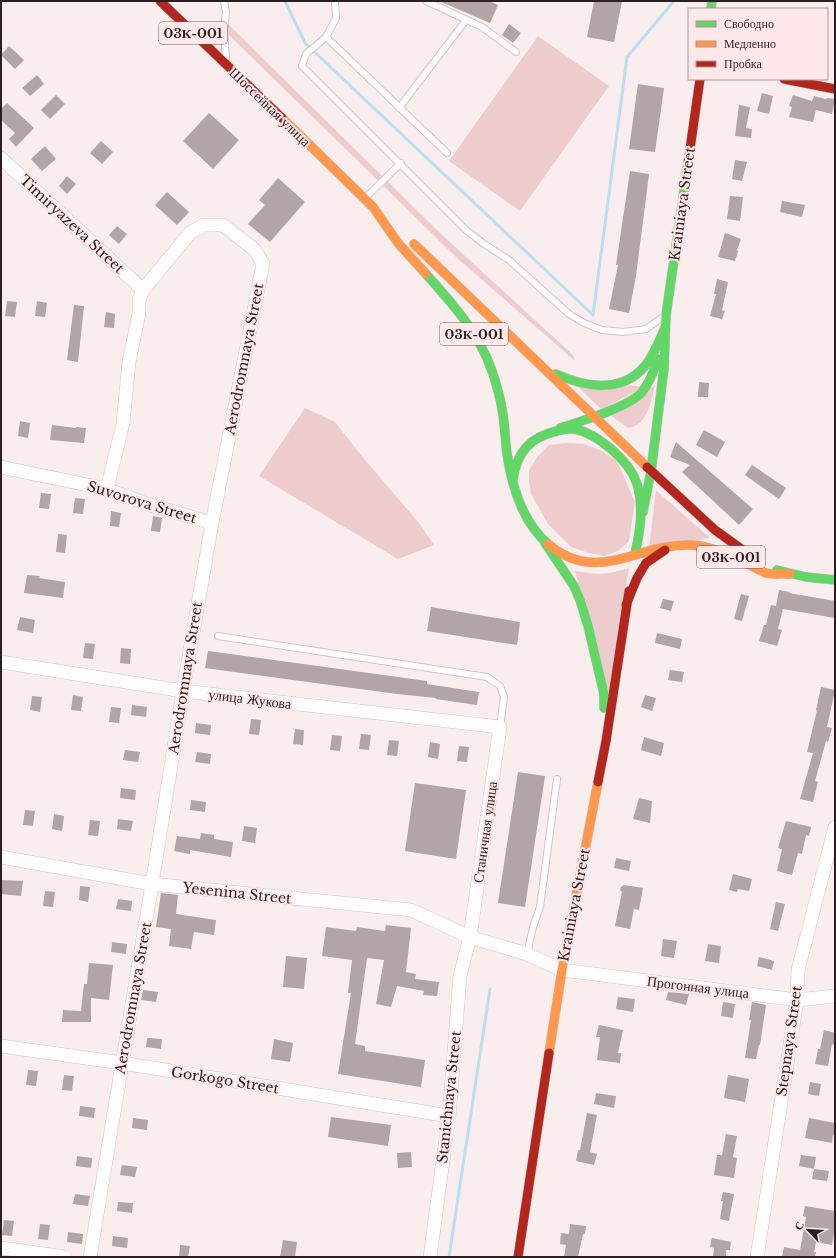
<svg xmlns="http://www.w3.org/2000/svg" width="836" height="1258" viewBox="0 0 836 1258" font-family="'Libre Baskerville',serif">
  <rect width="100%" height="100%" fill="#faedee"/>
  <path fill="#eeccce" d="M 228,24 L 440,233 L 573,355 L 575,361 L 457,258 L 228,34 Z
    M 538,36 L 609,86 L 520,211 L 449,161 Z
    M 628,385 L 643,387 L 602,410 L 579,388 Z
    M 655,385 C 651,401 648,425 628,428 L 610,415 Z
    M 305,408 L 335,422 L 360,454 L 419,523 L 434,545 L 398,559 L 259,476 Z
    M 566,443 L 583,444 L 600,450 L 617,461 L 635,502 L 629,541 L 618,551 L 605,556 L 589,553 L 571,547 L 548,524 L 531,494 L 529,482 L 529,470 L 538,456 L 549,445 Z
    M 656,490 L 710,538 L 649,548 Z
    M 629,568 L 609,698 L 575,571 C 598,575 606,575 629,568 Z"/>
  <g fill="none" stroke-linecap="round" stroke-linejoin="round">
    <path stroke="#bbdfef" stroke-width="3" d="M 285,1 L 305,43 L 593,315 L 627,57 L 674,1
      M 449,1257 L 490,989"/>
  </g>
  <path fill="#b1a5a6" d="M 439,1 L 489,1 L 498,5 L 490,23 Z
    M 594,1 L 622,1 L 614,42 L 587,37 Z
    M 509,24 L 521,33 L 513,43 L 502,35 Z
    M 9,46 L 24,60 L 15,69 L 1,55 Z
    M 37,75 L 44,84 L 30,96 L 22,88 Z
    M 638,84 L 664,88 L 655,152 L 629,149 Z
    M 762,93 L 773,96 L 769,114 L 757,111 Z
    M 56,95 L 65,104 L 50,119 L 41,110 Z
    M 793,95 L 812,101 L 814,96 L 826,99 L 827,98 L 835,99 L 832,114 L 816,110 L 813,122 L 789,117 L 792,107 L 789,106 Z
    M 7,103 L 34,128 L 16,147 L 9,139 L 15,133 L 1,120 L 1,109 Z
    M 739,105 L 750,107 L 746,128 L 752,129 L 751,138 L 735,136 Z
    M 209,113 L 239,140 L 213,169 L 183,141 Z
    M 101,141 L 113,152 L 102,164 L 90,153 Z
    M 45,146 L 56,159 L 42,171 L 31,159 Z
    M 735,160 L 747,162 L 742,181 L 732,179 Z
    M 630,171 L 649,174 L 636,276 L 629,313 L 609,309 L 618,265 L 616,265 Z
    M 67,176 L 76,184 L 67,194 L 59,186 Z
    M 278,178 L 305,202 L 270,242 L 248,224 L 265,205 L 259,200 Z
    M 167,192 L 189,212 L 177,225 L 155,205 Z
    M 730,196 L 743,197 L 740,221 L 727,219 Z
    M 782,201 L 805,205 L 802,217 L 780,212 Z
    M 117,226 L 127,234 L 119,244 L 109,235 Z
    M 725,233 L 741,239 L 737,250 L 738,251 L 735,261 L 718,257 Z
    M 717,279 L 728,282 L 722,310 L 725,311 L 722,319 L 710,316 L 716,294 L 714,294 Z
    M 7,301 L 17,302 L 15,317 L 5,316 Z
    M 37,301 L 47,303 L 45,317 L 35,316 Z
    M 74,305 L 84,306 L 78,362 L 67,360 Z
    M 106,312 L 115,314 L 114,328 L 104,327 Z
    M 699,382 L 709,383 L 708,397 L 698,397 Z
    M 20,421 L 30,423 L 28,438 L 18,436 Z
    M 52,425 L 76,428 L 76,427 L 86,428 L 84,443 L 50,440 Z
    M 704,430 L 725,442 L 717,457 L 696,445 Z
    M 676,442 L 753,509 L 739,525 L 682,472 L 690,465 L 670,457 Z
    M 752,465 L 786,488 L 779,499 L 745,475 Z
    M 41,493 L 51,494 L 49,509 L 39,508 Z
    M 75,498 L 85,499 L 83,514 L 73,513 Z
    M 111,511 L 121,513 L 119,527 L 110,526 Z
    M 153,516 L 162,518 L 160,532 L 151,531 Z
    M 58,534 L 67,535 L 65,553 L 56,552 Z
    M 27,575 L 40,576 L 39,578 L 65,582 L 63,598 L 24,593 Z
    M 779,590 L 790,592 L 789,593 L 835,601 L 835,618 L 783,609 L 778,629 L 782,630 L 777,646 L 759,641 L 764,625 L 766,625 L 771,605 L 776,606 Z
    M 741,594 L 749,596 L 742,621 L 734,619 Z
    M 663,599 L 674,601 L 671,611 L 660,608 Z
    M 431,607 L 520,622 L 517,645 L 427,631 Z
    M 20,617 L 35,620 L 33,633 L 17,630 Z
    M 657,633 L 682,639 L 680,649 L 655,643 Z
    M 85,643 L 95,644 L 93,659 L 83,658 Z
    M 121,648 L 131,649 L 130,664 L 120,663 Z
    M 208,651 L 427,681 L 427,684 L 479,692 L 477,705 L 436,699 L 436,698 L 397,694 L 205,668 Z
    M 670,670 L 684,672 L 682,682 L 668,680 Z
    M 821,687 L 835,690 L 827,727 L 832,728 L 828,742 L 826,741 L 815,781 L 818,782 L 813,802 L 800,799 L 813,753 L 807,752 L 817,710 L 816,710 Z
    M 73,695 L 83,697 L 81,711 L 71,710 Z
    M 645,695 L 656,698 L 652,711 L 641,707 Z
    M 32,696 L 42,697 L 40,712 L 30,710 Z
    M 132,705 L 147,707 L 146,717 L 131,715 Z
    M 111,707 L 121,708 L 119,723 L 109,722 Z
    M 251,719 L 261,720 L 259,735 L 249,734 Z
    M 196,723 L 211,725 L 210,735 L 195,733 Z
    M 295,729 L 304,730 L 303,745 L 293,744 Z
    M 361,734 L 371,735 L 369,750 L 359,749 Z
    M 332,735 L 342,736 L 340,751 L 330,750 Z
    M 644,737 L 664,743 L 661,756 L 641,750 Z
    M 389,740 L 399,741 L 397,756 L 387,755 Z
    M 430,742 L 440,744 L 438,759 L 428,757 Z
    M 459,746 L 469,747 L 467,762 L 457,761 Z
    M 125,750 L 140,752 L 138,762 L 123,760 Z
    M 197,752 L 211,754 L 210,764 L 195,762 Z
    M 518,772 L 545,776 L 525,907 L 498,903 Z
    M 415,783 L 466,790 L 456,859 L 405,851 Z
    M 121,788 L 136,790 L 135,800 L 120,798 Z
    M 639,798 L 652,801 L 650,823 L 633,819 Z
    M 191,800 L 206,802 L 205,812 L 190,810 Z
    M 25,810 L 35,811 L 33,826 L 23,825 Z
    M 54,814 L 64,816 L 62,831 L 52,829 Z
    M 118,819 L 133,821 L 131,831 L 117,829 Z
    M 90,820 L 100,821 L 98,836 L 88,835 Z
    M 786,821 L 811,827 L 809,836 L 806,835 L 802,854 L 798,853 L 792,875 L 777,871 L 782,849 L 778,848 Z
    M 244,826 L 257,828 L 255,843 L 242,841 Z
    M 201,833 L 214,835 L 214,839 L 233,842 L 231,857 L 190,850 L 190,854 L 174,851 L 177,836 L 200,839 Z
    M 616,858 L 631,861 L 629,871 L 614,868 Z
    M 733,874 L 752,879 L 749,891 L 738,889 L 737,892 L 729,890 Z
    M 1,880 L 23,881 L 21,896 L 1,894 Z
    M 624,885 L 643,888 L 639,910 L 634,909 L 630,929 L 615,926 L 622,892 L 620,890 L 621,887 Z
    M 80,886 L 90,887 L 88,902 L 79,900 Z
    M 45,891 L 55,892 L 53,907 L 43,906 Z
    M 161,893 L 178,895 L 176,914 L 216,920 L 214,935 L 194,932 L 191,949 L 169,946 L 171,929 L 156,927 Z
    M 118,899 L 132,901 L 131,911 L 116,909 Z
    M 776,902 L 785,904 L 778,931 L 770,929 Z
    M 386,925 L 411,928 L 406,972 L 416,974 L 415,979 L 439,982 L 437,996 L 423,995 L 424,991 L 397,986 L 391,1007 L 376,1004 L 384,960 L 367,958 L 355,1044 L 365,1046 L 365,1051 L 425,1060 L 421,1087 L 338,1074 L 351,993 L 348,993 L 352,960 L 322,956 L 326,927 L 356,931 L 357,927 L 385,931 Z
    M 663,939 L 677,941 L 674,958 L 661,956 Z
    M 112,942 L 127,944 L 126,954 L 111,952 Z
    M 708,944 L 721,946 L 719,963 L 705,961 Z
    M 286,956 L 307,958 L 304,989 L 283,987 Z
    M 759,957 L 774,961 L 772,970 L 757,966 Z
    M 89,963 L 113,965 L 109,1000 L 91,998 L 91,1022 L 62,1022 L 63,1010 L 81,1011 L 84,984 L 87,984 Z
    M 143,990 L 158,992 L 156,1002 L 141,1000 Z
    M 668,992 L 689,994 L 686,1005 L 666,1000 Z
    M 618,997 L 635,999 L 633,1012 L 616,1009 Z
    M 723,1002 L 735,1004 L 733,1018 L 721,1016 Z
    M 752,1002 L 766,1005 L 760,1045 L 759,1045 L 756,1059 L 745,1058 L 751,1020 L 749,1020 Z
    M 599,1025 L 623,1030 L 618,1053 L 621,1053 L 620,1063 L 597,1060 L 600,1037 L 596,1037 Z
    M 824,1030 L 835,1033 L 835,1039 L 834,1045 L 832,1044 L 828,1066 L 815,1064 L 818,1049 L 820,1049 Z
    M 147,1038 L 162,1039 L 161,1049 L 146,1047 Z
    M 274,1039 L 293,1043 L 290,1062 L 271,1059 Z
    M 28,1070 L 38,1071 L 36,1086 L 26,1085 Z
    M 64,1075 L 74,1076 L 72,1091 L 62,1090 Z
    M 728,1075 L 749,1079 L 745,1102 L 724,1098 Z
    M 810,1082 L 821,1084 L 819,1096 L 808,1094 Z
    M 596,1093 L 616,1096 L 614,1108 L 594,1104 Z
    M 80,1106 L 95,1108 L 94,1118 L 79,1116 Z
    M 587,1113 L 597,1115 L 590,1152 L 597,1154 L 594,1165 L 576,1161 L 578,1150 L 580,1150 Z
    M 331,1117 L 391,1125 L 388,1146 L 328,1137 Z
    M 133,1118 L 148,1120 L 147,1130 L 132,1128 Z
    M 809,1118 L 835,1123 L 835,1135 L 833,1135 L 832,1143 L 805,1138 Z
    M 726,1134 L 737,1136 L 733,1157 L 737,1158 L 734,1178 L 714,1175 L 717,1155 L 722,1155 Z
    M 411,1152 L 412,1167 L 398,1168 L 397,1153 Z
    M 801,1155 L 816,1157 L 814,1169 L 799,1166 Z
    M 77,1156 L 92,1158 L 91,1168 L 76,1166 Z
    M 122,1165 L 137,1167 L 135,1177 L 120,1175 Z
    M 814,1169 L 829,1171 L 827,1181 L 812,1179 Z
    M 723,1192 L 734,1194 L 729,1221 L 720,1219 L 723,1201 L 721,1201 Z
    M 75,1194 L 90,1196 L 88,1206 L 73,1204 Z
    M 118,1202 L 133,1203 L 132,1213 L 117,1211 Z
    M 805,1206 L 835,1211 L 835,1228 L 832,1245 L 816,1242 L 814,1252 L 816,1252 L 815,1257 L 782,1257 L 784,1247 L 800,1250 L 806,1217 L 803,1216 Z
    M 4,1220 L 14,1221 L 12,1236 L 2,1235 Z
    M 40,1224 L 50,1225 L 48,1240 L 38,1239 Z
    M 570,1224 L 586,1226 L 585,1234 L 583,1234 L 578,1257 L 564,1257 L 566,1245 L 560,1244 L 561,1233 L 569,1234 Z
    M 68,1232 L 83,1234 L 82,1244 L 67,1242 Z
    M 113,1236 L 128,1238 L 127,1248 L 112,1246 Z
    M 712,1238 L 731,1242 L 730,1250 L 726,1250 L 726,1257 L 713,1257 L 714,1248 L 710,1247 Z
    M 283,1240 L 297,1242 L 295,1257 L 280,1257 Z
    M 180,1245 L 190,1246 L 188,1257 L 179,1257 Z"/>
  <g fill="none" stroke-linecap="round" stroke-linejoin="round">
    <defs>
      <path id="lane" d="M 224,1 L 226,12 L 224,31 L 226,57
        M 335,1 L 336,18 L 326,37 L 306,54 L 302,66 L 466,230 L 484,244 L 509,260 L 569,314 L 584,323 L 602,330 L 623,332 L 646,329 L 663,317
        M 426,1 L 482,27 L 516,52
        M 326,37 L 447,153
        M 399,108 L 466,20
        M 366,197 L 401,163
        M 218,636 L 487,677 L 500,686 L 504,697 L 500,727
        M 527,954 L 533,927 L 540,907 L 557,779"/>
      <path id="street" d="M 1,158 L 143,290
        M 1,467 L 107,489 L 147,504 L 212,523
        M 1,662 L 183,691 L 500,727 L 470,937 L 460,976 L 449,1116 L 430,1257
        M 1,857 L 152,884 L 411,910 L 470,937 L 527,954 L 562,970 L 797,1000 L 835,996
        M 1,1046 L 122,1063 L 449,1116
        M 1,1248 L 65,1257
        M 90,1257 L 152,884 L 183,691 L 212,523 L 263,264 L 255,250 L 223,225 L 204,225 L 190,233 L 143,290 L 139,300 L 139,313 L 129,362 L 123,423 L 107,489
        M 757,1257 L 797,1000 L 798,970 L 835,827"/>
      <path id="fast" d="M 711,9 L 712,1
        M 426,274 C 452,303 479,333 492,371 C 496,383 500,396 502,409 C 505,424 505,439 507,454 C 512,487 522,522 548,544
        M 556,374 C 585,387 621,394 645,366 C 654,355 659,341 665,328
        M 560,428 C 579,422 630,407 642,392 C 650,382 654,371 658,359
        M 513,479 C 517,452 530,437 557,431 C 562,430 569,428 575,429 C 598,434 630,461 637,484 C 644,507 640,532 635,554
        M 643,512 L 651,471 L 664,368 L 666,315 L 686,177
        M 545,543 L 574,586 L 580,600 L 588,626 L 604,694 L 604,708
        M 777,570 L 806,577 L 835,580"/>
      <path id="slow" d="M 282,118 L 373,207 L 398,243 L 426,274
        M 414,244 L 647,467
        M 548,544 C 598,586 637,543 691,545 C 713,546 732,557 752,566 C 756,568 761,571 766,573 C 773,575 782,573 790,574
        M 549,1053 L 562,970 L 598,782"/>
      <path id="jam" d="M 160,1 L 282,118
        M 784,79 L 835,89
        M 686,177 L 700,79
        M 647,467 L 715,530 L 751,556
        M 626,605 L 637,578 L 646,563 L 665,550
        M 598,782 L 606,741 L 629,591
        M 518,1257 L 549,1053"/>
    </defs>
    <use href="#lane" stroke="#d2c5c6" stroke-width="8"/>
    <use href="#street" stroke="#d2c5c6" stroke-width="14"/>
    <use href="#fast" stroke="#d2c5c6" stroke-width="10"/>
    <use href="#slow" stroke="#d2c5c6" stroke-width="10"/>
    <use href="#jam" stroke="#d2c5c6" stroke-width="10"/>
    <use href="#lane" stroke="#fefcfc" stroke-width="6"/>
    <use href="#street" stroke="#fefcfc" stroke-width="13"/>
    <use href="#fast" stroke="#63d668" stroke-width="9"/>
    <use href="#slow" stroke="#ff974d" stroke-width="9"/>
    <use href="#jam" stroke="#b3261e" stroke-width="9"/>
  </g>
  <g text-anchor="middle" stroke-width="4" stroke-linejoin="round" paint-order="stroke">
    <g fill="#ffe8e9" stroke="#6c5b5c" stroke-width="1">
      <rect x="159" y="22" width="68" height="22" rx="3"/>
      <rect x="440" y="323" width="68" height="22" rx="3"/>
      <rect x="697" y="546" width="68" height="22" rx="3"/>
    </g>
    <g font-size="13" font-weight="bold" fill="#2d1f20">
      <text x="193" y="38">03К-001</text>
      <text x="474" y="339">03К-001</text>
      <text x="731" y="562">03К-001</text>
    </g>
    <g font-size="14" fill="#2d1f20" stroke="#ffe8e9">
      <text transform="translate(270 107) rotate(44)" y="5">Шоссейная улица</text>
      <text transform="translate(682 204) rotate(-82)" y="5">Krainiaya Street</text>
      <text transform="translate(72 224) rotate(43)" y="5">Timiryazeva Street</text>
      <text transform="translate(244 359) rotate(-79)" y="5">Aerodromnaya Street</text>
      <text transform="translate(142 502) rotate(17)" y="5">Suvorova Street</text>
      <text transform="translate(185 678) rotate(-81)" y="5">Aerodromnaya Street</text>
      <text transform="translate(250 699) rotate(7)" y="5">улица Жукова</text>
      <text transform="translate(485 832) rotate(-82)" y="5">Станичная улица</text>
      <text transform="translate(237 893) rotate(6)" y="5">Yesenina Street</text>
      <text transform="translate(574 905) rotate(-79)" y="5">Krainiaya Street</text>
      <text transform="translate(698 987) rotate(7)" y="5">Прогонная улица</text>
      <text transform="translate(133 998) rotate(-80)" y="5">Aerodromnaya Street</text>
      <text transform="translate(789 1041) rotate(-82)" y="5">Stepnaya Street</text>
      <text transform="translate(225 1080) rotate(9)" y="5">Gorkogo Street</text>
      <text transform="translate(449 1097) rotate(-84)" y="5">Stanichnaya Street</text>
    </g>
  </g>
  <rect width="836" height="1258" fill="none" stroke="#2d1f20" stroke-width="4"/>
  <rect x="688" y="8" width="140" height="72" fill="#ffe8e9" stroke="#ab9899"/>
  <rect x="696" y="21" width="20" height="6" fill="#63d668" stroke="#ab9899"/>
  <text x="724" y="28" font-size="12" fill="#2d1f20">Свободно</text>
  <rect x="696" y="41" width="20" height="6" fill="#ff974d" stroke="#ab9899"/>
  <text x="724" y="48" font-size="12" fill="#2d1f20">Медленно</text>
  <rect x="696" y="61" width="20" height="6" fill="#b3261e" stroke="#ab9899"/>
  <text x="724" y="68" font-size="12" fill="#2d1f20">Пробка</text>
  <g transform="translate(808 1230) rotate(295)" stroke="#ffe8e9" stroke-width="3" paint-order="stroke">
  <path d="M0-3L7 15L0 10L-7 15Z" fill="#2d1f20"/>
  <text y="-6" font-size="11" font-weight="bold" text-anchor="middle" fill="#2d1f20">С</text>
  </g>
</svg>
